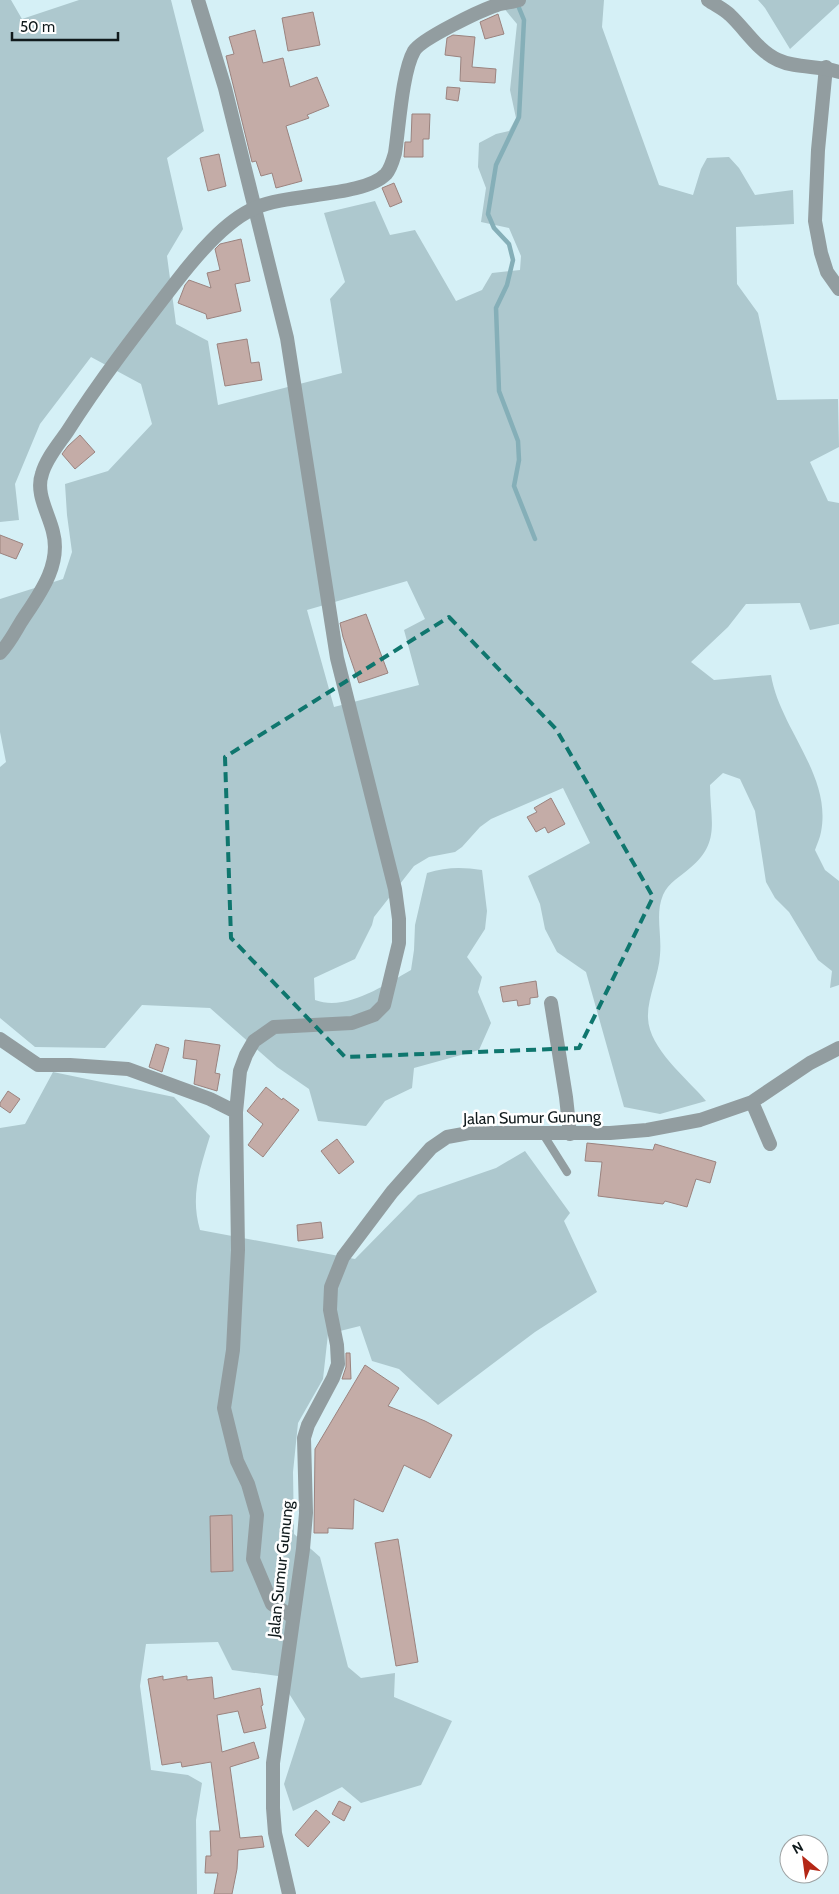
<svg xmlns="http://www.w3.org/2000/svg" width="839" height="1894" viewBox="0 0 839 1894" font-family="Cabin,sans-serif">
  <rect width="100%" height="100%" fill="#d5f0f6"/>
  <path fill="#adc8ce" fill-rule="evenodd" d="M 0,0 L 11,0 L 22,19 L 79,0 L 171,0 L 204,131 L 167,158 L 183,229 L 167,256 L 176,324 L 208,341 L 218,405 L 342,373 L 330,299 L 345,282 L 324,213 L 375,201 L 390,235 L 415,230 L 456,301 L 482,290 L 492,273 L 520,270 L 521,256 L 509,228 L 481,222 L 486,188 L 478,167 L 479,143 L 496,134 L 509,131 L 516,118 L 510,90 L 517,24 L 497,0 L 604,0 L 602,27 L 659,185 L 693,195 L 701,169 L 707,158 L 729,157 L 739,168 L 755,195 L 793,190 L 794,224 L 736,227 L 737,284 L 758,313 L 777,400 L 838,399 L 839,447 L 810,462 L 828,501 L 839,503 L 839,624 L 810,630 L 800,603 L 746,604 L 728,627 L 691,662 L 714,680 L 771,675 C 780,729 832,775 821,832 C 820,838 817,844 815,850 L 825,870 L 839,881 L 839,985 L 830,988 L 832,971 L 818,960 L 789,912 L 775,898 L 766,882 L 755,811 L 740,779 L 723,773 L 710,785 C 710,819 721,843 690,868 C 681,876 668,883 663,895 C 655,914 662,934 660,955 C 659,975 647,998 648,1018 C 649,1049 687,1078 706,1101 L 660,1114 L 624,1107 L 586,972 L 557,952 L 545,929 L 540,904 L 528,876 L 590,843 L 563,788 L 491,819 L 480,827 L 462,847 L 455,852 L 429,857 L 414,866 L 374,917 L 372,925 L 355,959 L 314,978 L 315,1000 C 346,1012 384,985 411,970 L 414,950 L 415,925 L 427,873 C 446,867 462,867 482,870 L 487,911 L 485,929 L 467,957 L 482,977 L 478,992 L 491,1023 L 479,1050 L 414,1068 L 412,1088 L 385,1101 L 366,1126 L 318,1121 L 309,1089 L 277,1067 L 210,1008 L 142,1005 L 105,1048 L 35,1047 L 0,1018 L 0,767 L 6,762 L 0,732 L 0,599 L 63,579 L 72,552 L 67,515 L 65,484 L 108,471 L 152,424 L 141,384 L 91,357 L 40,424 L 15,484 L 19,520 L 0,522 ZM 407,581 L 425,619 L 404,630 L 419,685 L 334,707 L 307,610 Z
    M 758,0 L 839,0 L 839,4 L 790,49 L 765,8 Z
    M 53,1072 L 174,1097 L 210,1136 C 200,1169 190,1196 200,1230 L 355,1259 L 418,1195 L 496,1168 L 525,1151 L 570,1213 L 564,1221 L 597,1292 L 535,1332 L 438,1405 L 399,1369 L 372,1361 L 360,1326 L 328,1334 L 323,1379 L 298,1423 L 293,1472 L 294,1534 L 320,1557 L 348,1667 L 361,1678 L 395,1673 L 394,1697 L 452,1721 L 421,1785 L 361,1803 L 342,1787 L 293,1811 L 284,1784 L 305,1719 L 278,1676 L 232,1670 L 218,1642 L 146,1644 L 140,1686 L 151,1770 L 188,1775 L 202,1783 L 196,1820 L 197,1894 L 0,1894 L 0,1128 L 25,1124 Z"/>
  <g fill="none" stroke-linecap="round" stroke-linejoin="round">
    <path stroke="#85afb8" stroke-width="4.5" d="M 517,3 L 524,20 L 519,117 L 496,165 L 488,214 L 494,228 L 509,244 L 513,260 L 507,285 L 496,308 L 499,391 L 518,441 L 519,460 L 514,486 L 535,539"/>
  </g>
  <path fill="#c4aca7" stroke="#9b837f" d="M 313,12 L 320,45 L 288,51 L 282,18 Z
    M 498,14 L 504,34 L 485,39 L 480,22 Z
    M 255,30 L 263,63 L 283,58 L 290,87 L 317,77 L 329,106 L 307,115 L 309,118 L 286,126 L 302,181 L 276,188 L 272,173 L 261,176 L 256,161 L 252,162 L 226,56 L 234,54 L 229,37 Z
    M 453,35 L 475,37 L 472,67 L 496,69 L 495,83 L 460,81 L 461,57 L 445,55 L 447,38 Z
    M 447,87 L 460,88 L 458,101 L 446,99 Z
    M 412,114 L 430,114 L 429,139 L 423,139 L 423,157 L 404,157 L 405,142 L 411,142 Z
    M 219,154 L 226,186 L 208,191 L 200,158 Z
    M 394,183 L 402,202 L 390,207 L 382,188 Z
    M 241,239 L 250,281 L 235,284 L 241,311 L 207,319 L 206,314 L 178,303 L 185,285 L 189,280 L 211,288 L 207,273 L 220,270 L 215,249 L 220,244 Z
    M 247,339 L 251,363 L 259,362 L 262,380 L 225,386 L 217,344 Z
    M 80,435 L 95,452 L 75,469 L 62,454 L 68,446 Z
    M 0,535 L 23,544 L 16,559 L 0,553 Z
    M 366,614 L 388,673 L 359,683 L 343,637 L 340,623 Z
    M 551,798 L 565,824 L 548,833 L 545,827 L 536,832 L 527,817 L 537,812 L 534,808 Z
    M 536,981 L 538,997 L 530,998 L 530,1004 L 518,1006 L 517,1000 L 503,1002 L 500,987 Z
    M 185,1040 L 220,1045 L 215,1073 L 220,1074 L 217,1091 L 194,1084 L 197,1060 L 183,1058 Z
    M 156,1044 L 169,1048 L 162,1072 L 149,1067 Z
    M 266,1087 L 282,1100 L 283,1098 L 299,1110 L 263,1157 L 248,1145 L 263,1124 L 247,1111 Z
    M 8,1091 L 20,1099 L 10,1113 L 0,1106 L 0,1103 Z
    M 337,1139 L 354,1162 L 339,1174 L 321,1151 Z
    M 587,1143 L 653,1150 L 655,1144 L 716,1162 L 710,1183 L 696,1179 L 687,1207 L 665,1201 L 663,1204 L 598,1196 L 602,1162 L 585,1161 Z
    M 321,1222 L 323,1238 L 298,1241 L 297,1225 Z
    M 346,1353 L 350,1353 L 351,1379 L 342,1379 L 346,1367 Z
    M 365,1365 L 399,1388 L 388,1406 L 425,1421 L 452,1435 L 430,1478 L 404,1465 L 383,1512 L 354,1499 L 353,1529 L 328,1528 L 328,1533 L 314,1533 L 315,1449 Z
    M 232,1515 L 233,1571 L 211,1572 L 210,1516 Z
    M 398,1539 L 418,1662 L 396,1666 L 375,1543 Z
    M 163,1676 L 163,1680 L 187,1676 L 187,1680 L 212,1677 L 214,1699 L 260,1688 L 263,1705 L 261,1706 L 266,1728 L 244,1733 L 238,1711 L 217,1715 L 222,1752 L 254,1742 L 259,1758 L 230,1767 L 240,1838 L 262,1836 L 264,1847 L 238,1850 L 237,1869 L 232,1894 L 214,1894 L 218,1873 L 205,1873 L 206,1856 L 211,1856 L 210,1831 L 220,1831 L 211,1762 L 182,1767 L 181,1762 L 162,1765 L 148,1679 Z
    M 339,1801 L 351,1807 L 344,1821 L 332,1814 Z
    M 316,1810 L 330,1822 L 308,1847 L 295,1835 Z"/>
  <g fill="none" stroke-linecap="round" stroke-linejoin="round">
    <path stroke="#929da0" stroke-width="8" d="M 543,1134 L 567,1172"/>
    <path stroke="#929da0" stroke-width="14" d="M 198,0 L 225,88 L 287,338 L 337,658 L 395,889 L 399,919 L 399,943 L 384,1005 L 374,1015 L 352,1023 L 274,1027 L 254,1041 L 246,1055 L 240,1071 L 236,1112 L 238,1250 L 233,1350 L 224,1408 L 237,1461 L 248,1484 L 257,1515 L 253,1559 L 272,1604 L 293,1617
      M 826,67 L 818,150 L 815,221 L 821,253 L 827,272 L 839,289
      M 551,1003 L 566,1097 L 570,1134
      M 0,1039 L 38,1065 L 70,1065 L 128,1069 L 210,1099 L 236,1112
      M 752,1102 L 770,1144
      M 289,1894 L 275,1833 L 273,1808 L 273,1763 L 303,1549 L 306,1513 L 304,1438 L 308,1425 L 333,1378 L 338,1364 L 337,1345 L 330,1310 L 331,1287 L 343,1257 L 392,1192 L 431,1148 L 447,1137 L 469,1133 L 610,1133 L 647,1130 L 700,1120 L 752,1102 L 810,1063 L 839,1048"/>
    <path stroke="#929da0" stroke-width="14" d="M 708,0 C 715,5 724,9 730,15 C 746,30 758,51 778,60 C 797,69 819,65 839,72
      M 0,653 C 9,644 15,632 21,622 C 38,596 62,566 53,532 C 49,514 35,493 42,474 C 46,459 58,445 67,432 C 100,380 138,331 176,282 C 196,256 225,221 255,208 C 287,193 364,197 386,174 C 391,168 393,160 395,153 C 399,128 402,72 414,51 C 421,39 481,10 497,5 C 504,3 512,2 519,0"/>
  </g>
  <path fill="none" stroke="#0f766e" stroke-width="4" stroke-dasharray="10 6" stroke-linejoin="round" d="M 449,617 L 556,729 L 653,897 L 579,1048 L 345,1057 L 231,938 L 225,757 Z"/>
  <g text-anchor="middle" stroke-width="5" stroke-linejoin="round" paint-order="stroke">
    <g font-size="16" fill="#101a1c" stroke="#fff">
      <text transform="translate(532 1117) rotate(-1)" y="6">Jalan Sumur Gunung</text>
      <text transform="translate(280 1569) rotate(-84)" y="6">Jalan Sumur Gunung</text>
    </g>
  </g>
  <g transform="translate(804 1859) rotate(331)"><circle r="24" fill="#ffffff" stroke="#9fa3a4"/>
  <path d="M0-4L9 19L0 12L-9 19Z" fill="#b42716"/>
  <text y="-8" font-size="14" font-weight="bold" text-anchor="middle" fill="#101a1c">N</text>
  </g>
  <path d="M12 32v8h106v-8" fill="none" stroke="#101a1c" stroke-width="2.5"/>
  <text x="20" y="32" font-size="15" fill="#101a1c" stroke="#ffffff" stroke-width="4" paint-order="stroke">50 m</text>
</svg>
